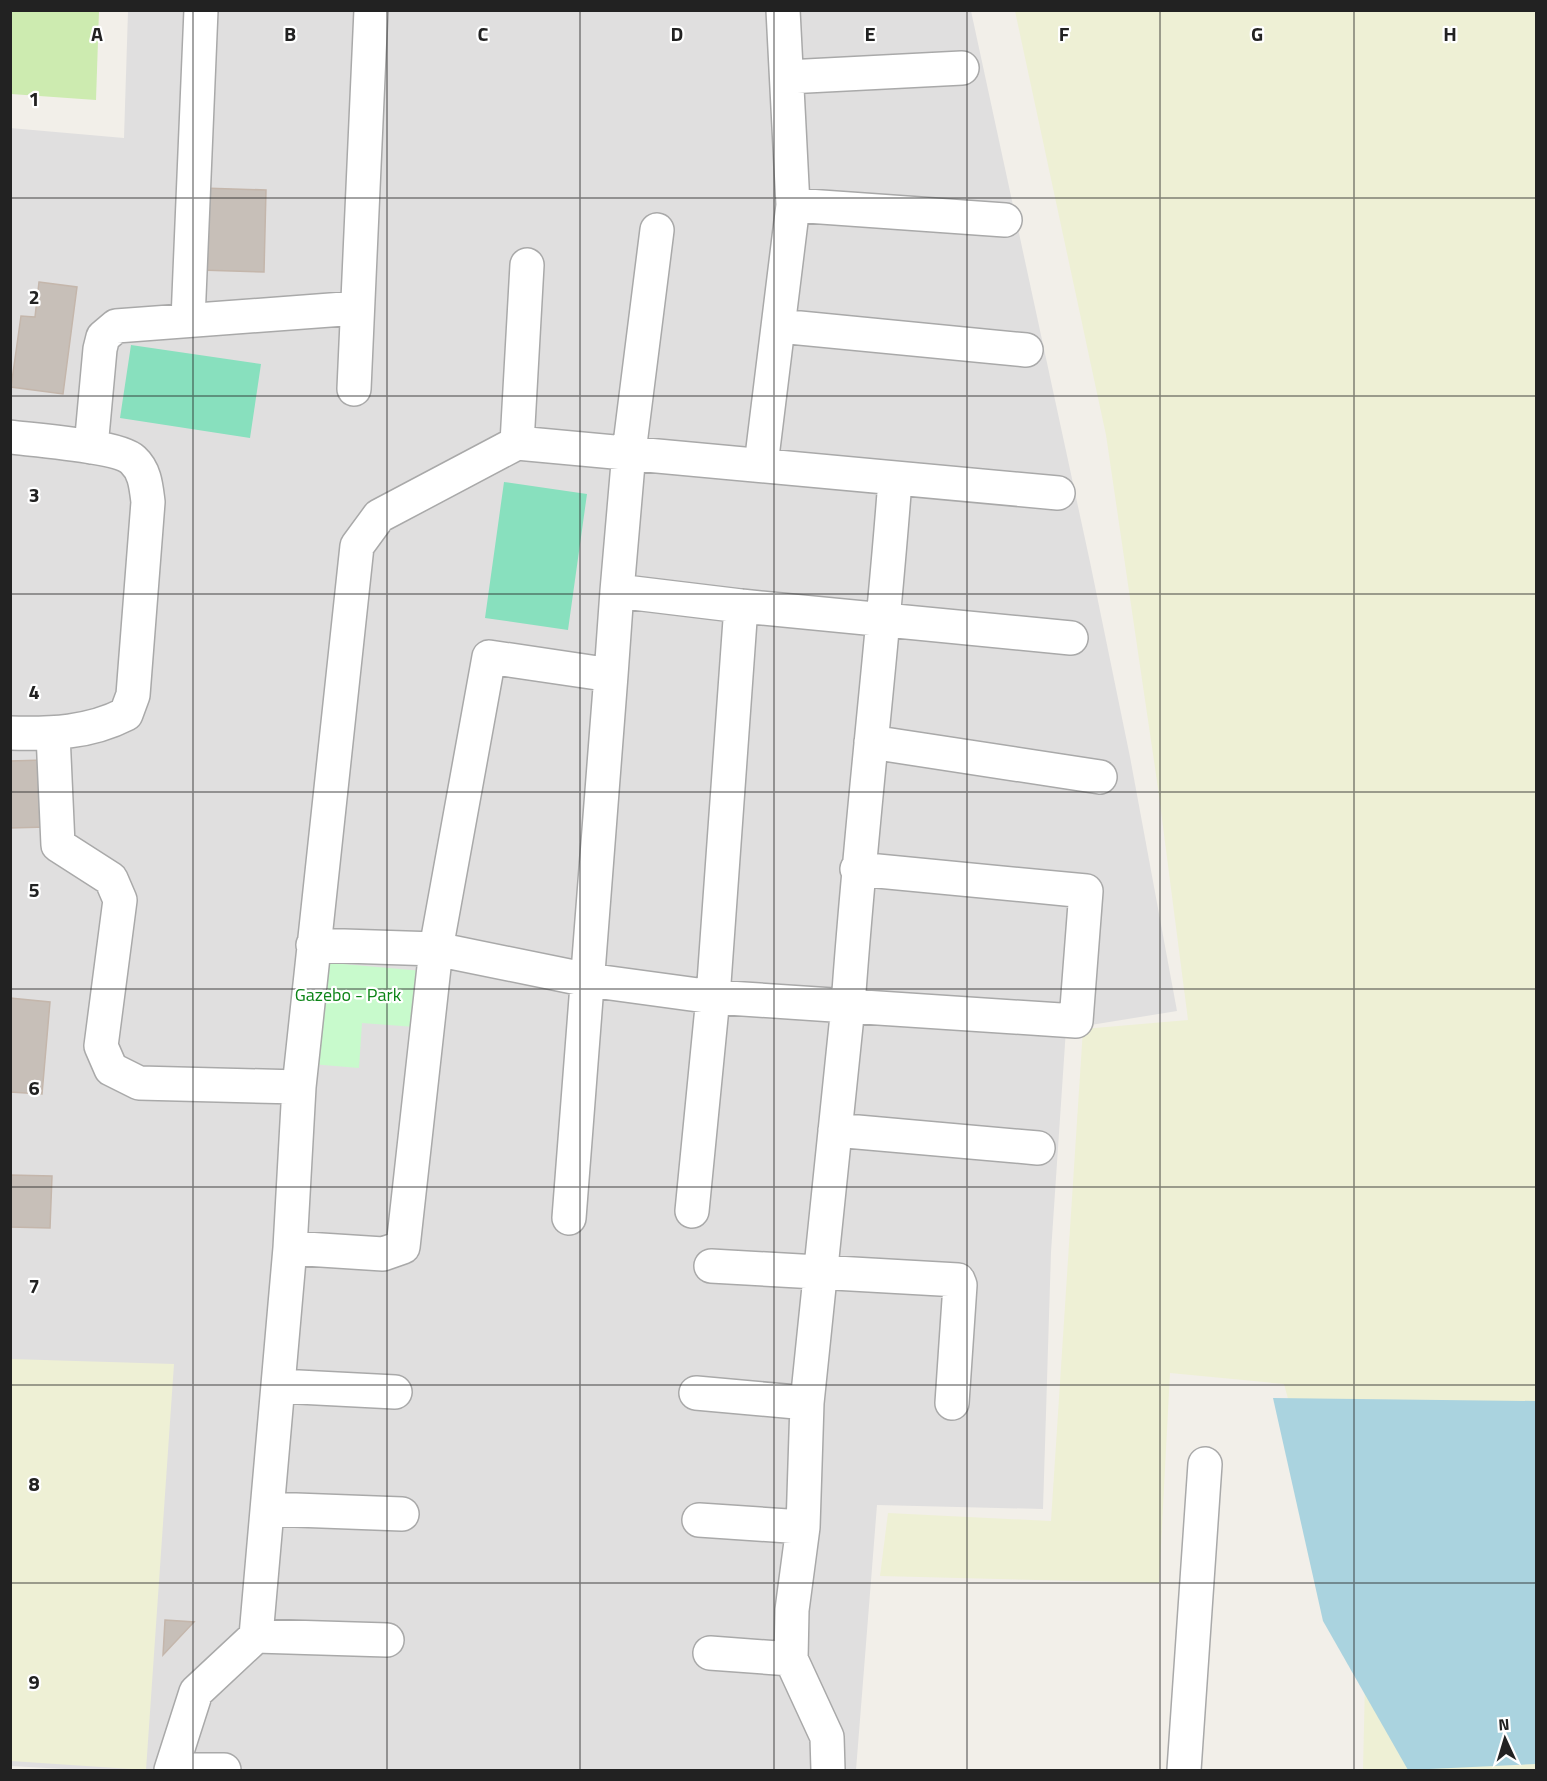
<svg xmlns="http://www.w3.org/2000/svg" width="1547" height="1781" viewBox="0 0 1547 1781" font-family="'Titillium Web',sans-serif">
  <rect width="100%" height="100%" fill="#f2efe9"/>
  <path fill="#e0dfdf" d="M 128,11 L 971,11 L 1090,562 L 1130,757 L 1177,1011 L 1066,1029 L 1051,1252 L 1043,1509 L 877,1505 L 856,1770 L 82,1770 L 11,1766 L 10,128 L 124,138 Z"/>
  <path fill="#eef0d5" d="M 1015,11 L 1536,11 L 1536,1770 L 1363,1770 L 1365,1682 L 1284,1384 L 1170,1373 L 1159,1583 L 880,1576 L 888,1513 L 1051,1521 L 1083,1029 L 1188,1020 L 1158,788 L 1106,435 Z
    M 11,1359 L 174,1364 L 146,1770 L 11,1761 Z"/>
  <path fill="#cdebb0" d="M 10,11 L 99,11 L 96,100 L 11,94 Z"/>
  <path fill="#c8facc" d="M 320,962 L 423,971 L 415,1027 L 362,1023 L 359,1068 L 311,1064 Z"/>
  <path fill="#88e0be" d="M 131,345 L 261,364 L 250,438 L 120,418 Z
    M 504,482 L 587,494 L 568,630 L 485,618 Z"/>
  <path fill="#aad3df" d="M 1273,1398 L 1536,1401 L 1536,1764 L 1408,1770 L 1323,1621 Z"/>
  <path fill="#c7bfb8" stroke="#c4b6ab" stroke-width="1.5" d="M 202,188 L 266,190 L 264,272 L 200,270 Z
    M 39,282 L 77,287 L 63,394 L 11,387 L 21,316 L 35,317 Z
    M 44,760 L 46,827 L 10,828 L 10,761 Z
    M 10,998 L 50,1002 L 42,1094 L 10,1092 Z
    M 10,1175 L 52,1176 L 50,1228 L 10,1227 Z
    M 165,1620 L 194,1622 L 163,1655 Z"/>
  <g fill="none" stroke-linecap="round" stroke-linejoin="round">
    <defs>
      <path id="street" d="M 787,77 L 962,68
        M 793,205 L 1005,220
        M 188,320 L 201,10
        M 779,326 L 1026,350
        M 354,389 L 371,10
        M 10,437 C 34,440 118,446 133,460 C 145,471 146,486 148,502 L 133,695 L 126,714 C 89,733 51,734 10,733
        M 517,443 L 527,265
        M 91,447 L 100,349 L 103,337 L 116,326 L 357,308
        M 761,465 L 793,205 L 783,10
        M 617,591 L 629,452 L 657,230
        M 611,675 L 617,591 L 741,606 L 1071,638
        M 53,734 L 58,845 L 111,879 L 120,900 L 101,1046 L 111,1069 L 139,1083 L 299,1087
        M 871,742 L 1100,777
        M 313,945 L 436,949 L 588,980 L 713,997 L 848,1006 C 860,830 882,656 895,480
        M 835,1130 L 1038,1148
        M 692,1211 L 713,997 L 741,606
        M 290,1248 L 383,1254 L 403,1247 L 436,949 L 489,657 L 611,675 L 569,1218
        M 711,1266 L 958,1280 L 960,1285 L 952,1403
        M 279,1386 L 395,1392
        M 696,1393 L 807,1403
        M 269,1509 L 402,1514
        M 699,1520 L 803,1527
        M 256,1636 L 387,1640
        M 710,1653 L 791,1659
        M 171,1770 L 196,1692 L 256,1636 L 290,1248 L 299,1087 L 357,546 L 379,516 L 517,443 L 1058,493
        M 171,1770 L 224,1770
        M 828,1770 L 827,1737 L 791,1659 L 792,1610 L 803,1527 L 807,1403 L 848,1006 L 1076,1021 L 1086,891 L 857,869
        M 1184,1770 L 1205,1464"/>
    </defs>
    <use href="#street" stroke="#a9a9a9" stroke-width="36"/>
    <use href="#street" stroke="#fff" stroke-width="33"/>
  </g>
  <path fill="none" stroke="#222" stroke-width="1.5" stroke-opacity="0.55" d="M 193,10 L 193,1770M 387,10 L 387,1770M 580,10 L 580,1770M 774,10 L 774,1770M 967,10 L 967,1770M 1160,10 L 1160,1770M 1354,10 L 1354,1770M 10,198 L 1536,198M 10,396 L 1536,396M 10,594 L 1536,594M 10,792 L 1536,792M 10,989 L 1536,989M 10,1187 L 1536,1187M 10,1385 L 1536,1385M 10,1583 L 1536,1583"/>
  <g text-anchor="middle" stroke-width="4.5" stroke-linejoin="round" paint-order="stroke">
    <g font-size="18" fill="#0c8416" stroke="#fff">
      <text x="348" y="1001">Gazebo - Park</text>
    </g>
  </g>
  <g font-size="20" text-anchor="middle" font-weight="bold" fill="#222" stroke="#fff" stroke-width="4.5" stroke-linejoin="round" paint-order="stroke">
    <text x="97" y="41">A</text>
    <text x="290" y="41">B</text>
    <text x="483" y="41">C</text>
    <text x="677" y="41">D</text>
    <text x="870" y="41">E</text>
    <text x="1064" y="41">F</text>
    <text x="1257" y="41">G</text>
    <text x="1450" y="41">H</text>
    <text x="34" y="106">1</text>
    <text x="34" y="304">2</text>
    <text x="34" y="502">3</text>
    <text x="34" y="699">4</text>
    <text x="34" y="897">5</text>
    <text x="34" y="1095">6</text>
    <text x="34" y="1293">7</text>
    <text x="34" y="1491">8</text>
    <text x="34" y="1689">9</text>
  </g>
  <rect width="1547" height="1781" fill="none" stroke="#222222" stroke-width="24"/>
  <g transform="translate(1505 1739) rotate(356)" stroke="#ffffff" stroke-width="4.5" paint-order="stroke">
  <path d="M0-4.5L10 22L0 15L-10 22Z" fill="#222222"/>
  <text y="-9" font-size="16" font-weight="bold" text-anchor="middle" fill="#222222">N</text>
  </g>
</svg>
